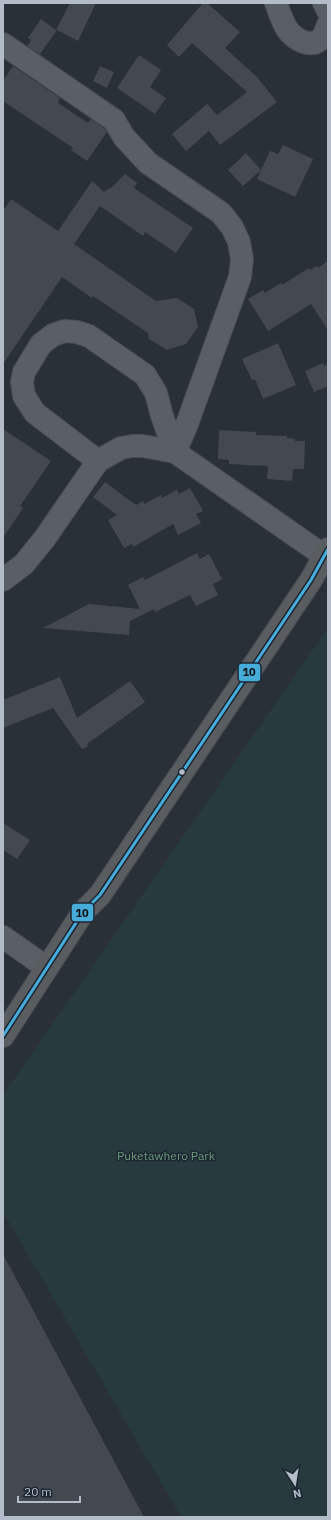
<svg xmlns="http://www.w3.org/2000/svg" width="331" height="1520" viewBox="0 0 331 1520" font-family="'IBM Plex Sans',sans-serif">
  <rect width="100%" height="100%" fill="#2a3038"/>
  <path fill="#273a3e" d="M 328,628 L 328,1517 L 181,1517 L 3,1212 L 3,1095 Z"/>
  <path fill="#444950" d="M 70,3 L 96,3 L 78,41 L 57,30 L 40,54 L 27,46 L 31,40 L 28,38 L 41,19 L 56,30 Z
    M 203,3 L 207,3 L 240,32 L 225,48 L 257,77 L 277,102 L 220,145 L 209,131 L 186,151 L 172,134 L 207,104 L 217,115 L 247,92 L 192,43 L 179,57 L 167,45 Z
    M 139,55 L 161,70 L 150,87 L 166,98 L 155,114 L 117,88 Z
    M 13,66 L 60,98 L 58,103 L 88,123 L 91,119 L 105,129 L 107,132 L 87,161 L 71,150 L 73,148 L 3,101 L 3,81 Z
    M 100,66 L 114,72 L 107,88 L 93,81 Z
    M 283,145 L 313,159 L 295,197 L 257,179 L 270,151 L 278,154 Z
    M 246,153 L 261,170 L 243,186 L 228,170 Z
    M 125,174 L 137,183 L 134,188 L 193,228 L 176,253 L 145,232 L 143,236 L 100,206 L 74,244 L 156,301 L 177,298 L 194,309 L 198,327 L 186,344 L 167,350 L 149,339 L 148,333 L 93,296 L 92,298 L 62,277 L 3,364 L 3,211 L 11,199 L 58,231 L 92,181 L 104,192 L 109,188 L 110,189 Z
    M 328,261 L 328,330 L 311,304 L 268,331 L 248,299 L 263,290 L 265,293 L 281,283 L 282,285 L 309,268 L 310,270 L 317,266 L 318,268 Z
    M 278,343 L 296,385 L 263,399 L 255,379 L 252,380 L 242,359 Z
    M 323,363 L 324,366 L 328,364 L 328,386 L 314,392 L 305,371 Z
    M 3,429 L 51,461 L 20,506 L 23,508 L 3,538 Z
    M 219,430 L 256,432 L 256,435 L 287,436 L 287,438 L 295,439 L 295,441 L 305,441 L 304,469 L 293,469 L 292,481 L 267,479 L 268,466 L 229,464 L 229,460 L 218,459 Z
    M 105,482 L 136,505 L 143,501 L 144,504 L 161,495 L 162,498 L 177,490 L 179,494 L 190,488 L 203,511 L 196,514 L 201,523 L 178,535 L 173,524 L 133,547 L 132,544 L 124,548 L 108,520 L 117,515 L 93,497 Z
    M 197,553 L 200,559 L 209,554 L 222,579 L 213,584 L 218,595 L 196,606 L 190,595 L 155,612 L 154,609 L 130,621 L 129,635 L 43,628 L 89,604 L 140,609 L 128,585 L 143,577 L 145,580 Z
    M 60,677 L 77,718 L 130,681 L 145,702 L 87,744 L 88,746 L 82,749 L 53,708 L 3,728 L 3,700 Z
    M 3,823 L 30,840 L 17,859 L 3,850 Z
    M 3,1254 L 144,1517 L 3,1517 Z"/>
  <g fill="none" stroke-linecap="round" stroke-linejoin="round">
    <defs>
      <path id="minor" d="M 276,3 C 279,11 282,21 287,29 C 294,39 310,49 321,39 C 325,35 326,29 328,25
        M 324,3 L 328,11
        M 3,44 L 114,120 L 124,137 L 148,163 L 221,213 L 232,227 L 239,242 L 242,259 L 240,277 L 187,424 L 175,452 L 323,555
        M 98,461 L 35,413 L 24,396 L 22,382 L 24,372 L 41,344 L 53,335 L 65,331 L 77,332 L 89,336 L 145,375 L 156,393 L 162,416 L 175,452
        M 3,580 L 24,564 L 45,538 L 98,461 L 121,448 L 132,446 L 143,446 L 175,452
        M 3,937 L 47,968"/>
      <path id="highway" d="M 3,1036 L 83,912 L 100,895 L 311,580 L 328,549"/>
    </defs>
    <use href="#minor" stroke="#484c53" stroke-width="24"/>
    <use href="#highway" stroke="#474c53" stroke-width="24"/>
    <use href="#minor" stroke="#5a5e66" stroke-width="22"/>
    <use href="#highway" stroke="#5a5d60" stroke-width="22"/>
    <defs>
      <path id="bus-1" d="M 3,1036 L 83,912 L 100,895 L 311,580 L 328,549"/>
    </defs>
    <use href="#bus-1" stroke="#1d2633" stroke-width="6"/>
    <use href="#bus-1" stroke="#46addb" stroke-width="3"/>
  </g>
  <circle fill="#b4bcc9" stroke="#1d2633" stroke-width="1.5" cx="182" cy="772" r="3.5"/>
  <g text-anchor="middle" stroke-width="3" stroke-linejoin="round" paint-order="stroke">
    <g font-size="12" fill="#6b9a76" stroke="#1d2633">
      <text x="166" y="1160">Puketawhero Park</text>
    </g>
  </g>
  <g stroke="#1d2633" stroke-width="1.5">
    <rect x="238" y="663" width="23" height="19" rx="4" fill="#46addb"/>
    <rect x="71" y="903" width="23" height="19" rx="4" fill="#46addb"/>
  </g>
  <g font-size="11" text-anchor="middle" font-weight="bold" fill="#111">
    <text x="249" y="676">10</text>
    <text x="82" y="917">10</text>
  </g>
  <rect width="331" height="1520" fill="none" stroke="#b4bcc9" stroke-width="8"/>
  <g transform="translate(295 1484) rotate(168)" stroke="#1d2633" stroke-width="3" paint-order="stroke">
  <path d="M0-3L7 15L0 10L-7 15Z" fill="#b4bcc9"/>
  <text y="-6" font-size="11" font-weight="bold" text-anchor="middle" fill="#b4bcc9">N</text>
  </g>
  <path d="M18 1496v6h62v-6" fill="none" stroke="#b4bcc9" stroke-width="2"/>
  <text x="24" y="1496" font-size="12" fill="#b4bcc9" stroke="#1d2633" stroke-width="3" paint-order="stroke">20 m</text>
</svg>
